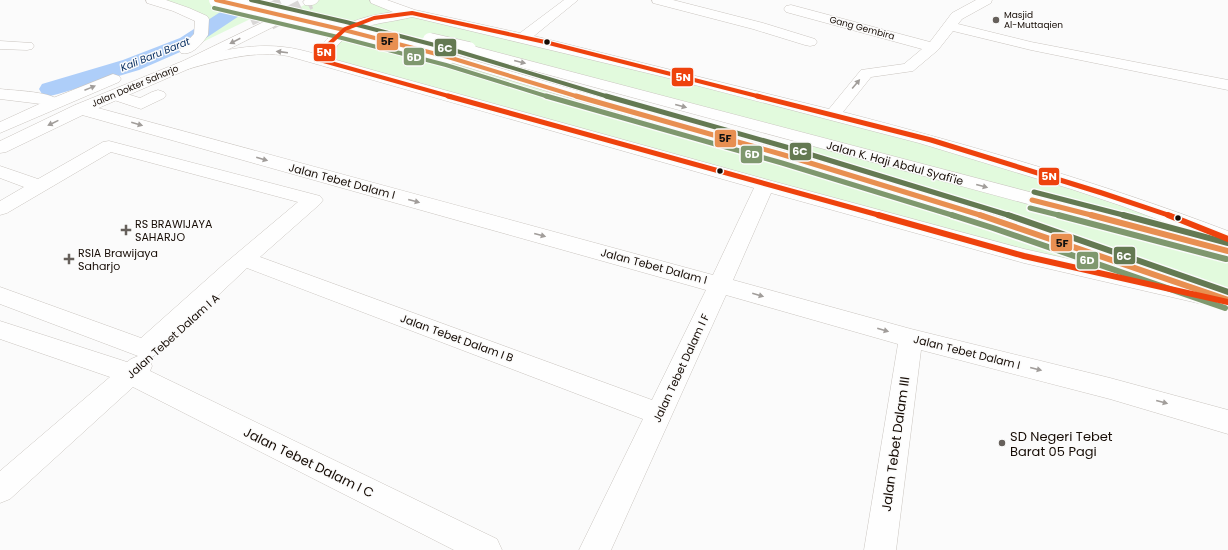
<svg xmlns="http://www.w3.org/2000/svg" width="1228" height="550" viewBox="0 0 1228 550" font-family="Poppins,sans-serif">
  <rect width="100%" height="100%" fill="#fbfbfb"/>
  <path fill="#e2fadd" d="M 152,0 L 211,0 L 263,13 L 186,50 L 202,19 Z
    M 313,0 L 376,0 L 391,7 L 931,140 L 1228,239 L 1228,302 L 1027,257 L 320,60 L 344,30 L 806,162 L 816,142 L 469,49 L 297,9 Z"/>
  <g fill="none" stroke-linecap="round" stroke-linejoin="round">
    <path fill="#aecef9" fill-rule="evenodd" d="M 239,0 L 260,0 L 257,4 L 194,46 L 139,70 L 58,94 L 50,96 L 42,94 L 39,89 L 42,84 L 123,60 L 180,38 Z"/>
    <path stroke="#d9d7d6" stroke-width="14" stroke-dasharray="14 7" stroke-linecap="butt" d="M 250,19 L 282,4
      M 270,23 L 310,2"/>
    <defs>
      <path id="minor" d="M 146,0 L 166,0 L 189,8 L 207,16 L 209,19 L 208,35 C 202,44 192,56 181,53 L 179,50 L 194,34 L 195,21 L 173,11 L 147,3 Z
        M 370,0 L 387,0 L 415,10 L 520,33 L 564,0 L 578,0 L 534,36 L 829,109 L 861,70 L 904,64 L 922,49 L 786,12 L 784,9 L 786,6 L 791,5 L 930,42 L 952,13 L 976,0 L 992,0 L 991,3 L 962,19 L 958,24 L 1031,42 L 1228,80 L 1228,90 L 1031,50 L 953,31 L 938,50 L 913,71 L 871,77 L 843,112 C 973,146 1102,183 1228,231 L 1228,246 L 1122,206 L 1071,189 L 919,143 L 664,77 L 412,17 C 376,26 350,21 329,58 L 772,181 L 1024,249 L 1228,294 L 1228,310 L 1024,263 L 771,193 L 733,280 L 911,329 L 1110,378 L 1228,410 L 1228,434 L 1110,399 L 921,350 L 896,550 L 864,550 L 898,344 L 726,295 L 611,550 L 579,550 L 643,419 L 247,268 L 154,356 L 146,358 L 149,359 L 152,366 L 150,371 L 497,539 L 502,550 L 454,550 L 133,387 L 10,499 L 0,503 L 0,471 L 110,377 L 0,339 L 0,321 L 127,362 L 131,359 L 138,356 L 0,304 L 0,287 L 141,338 L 223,265 L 298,202 L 111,152 L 7,213 L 0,215 L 0,201 L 24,187 L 0,178 L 0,166 L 38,179 L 103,142 L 109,141 L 320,196 L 323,200 L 320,204 L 260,257 L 652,400 L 706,290 L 75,113 L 73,109 L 75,105 L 81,104 L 87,105 L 713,275 L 754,188 L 288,56 C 255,50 220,60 188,69 L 183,67 L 180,64 L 183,61 C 215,52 249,43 283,47 C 294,48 305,51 316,54 C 334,24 359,17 393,12 L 371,3 Z
        M 652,0 L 673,0 L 763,23 L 815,39 L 817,42 L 815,45 L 810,46 L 805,45 L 753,29 L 653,3 Z
        M 0,41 L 32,43 L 34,46 L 32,49 L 27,50 L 0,49 Z
        M 0,89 C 15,91 54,91 62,103 L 60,106 L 54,108 L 41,104 L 0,99 Z
        M 114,90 L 140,98 L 152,92 L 158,90 L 164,92 L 166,95 L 164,98 L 141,109 L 108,98 L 106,95 L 108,92 Z"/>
      <path id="major" d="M 305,0 L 319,0 C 316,5 311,6 305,5 L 303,2 Z
        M 270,19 L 275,20 L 277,23 L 275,26 L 193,67 L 87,113 L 6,152 L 0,153 L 0,141 L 75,105 L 183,61 Z
        M 469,45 L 1228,244 L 1228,258 L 464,52 L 462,49 L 464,46 Z
        M 448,53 L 902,185 L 1228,291 L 1228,308 L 888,193 L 443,60 L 441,57 L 443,54 Z
        M 113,74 L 119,76 L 121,79 L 119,82 L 0,133 L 0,122 L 48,100 Z"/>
    </defs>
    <use href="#minor" stroke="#cac5c0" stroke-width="1"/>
    <use href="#major" stroke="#cac5c0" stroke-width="1"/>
    <use href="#minor" fill="#fefefe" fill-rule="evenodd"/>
    <use href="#major" fill="#fefefe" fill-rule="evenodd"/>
    <defs>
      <path id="major-bridge" d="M 216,0 L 344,30 L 448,57
        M 430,40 L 469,49"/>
    </defs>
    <use href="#major-bridge" stroke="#cac5c0" stroke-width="15" stroke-linecap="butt"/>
    <use href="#major-bridge" stroke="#fefefe" stroke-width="14"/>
    <defs>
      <path id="bus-1-far2" d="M 216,0 L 344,30 L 448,57 L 579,97"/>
      <path id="bus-1-far1" d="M 576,96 L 784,155 L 983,216
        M 1032,200 L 1095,216"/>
      <path id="bus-1" d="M 980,215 L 1228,300
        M 1091,215 L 1228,251"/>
      <path id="bus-2-far2" d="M 214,8 L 342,38 L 446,65 L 549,97"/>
      <path id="bus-2-far1" d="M 546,96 L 782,163 L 955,216
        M 1030,208 L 1062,216"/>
      <path id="bus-2" d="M 952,215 L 993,228 L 1225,308
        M 1058,215 L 1226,259"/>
      <path id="bus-3-far2" d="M 251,0 L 346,22 L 450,49 L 609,97"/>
      <path id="bus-3-far1" d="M 606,96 L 786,147 L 1011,216
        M 1034,192 L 1127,216"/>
      <path id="bus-3" d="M 1008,215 L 1228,292
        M 1123,215 L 1228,243"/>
      <path id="bus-4-far2" d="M 452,97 L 320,60 L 329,44 L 345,29 L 374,18 L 412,13 L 545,42 L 761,97"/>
      <path id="bus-4-far1" d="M 448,96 L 882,216
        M 757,96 L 931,140 L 1102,193 L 1171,216"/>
      <path id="bus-4" d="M 878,215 L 1024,256 L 1228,302
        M 1168,215 L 1228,239"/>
    </defs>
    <use href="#bus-1-far2" stroke="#fbfbfb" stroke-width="6"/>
    <use href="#bus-1-far1" stroke="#fbfbfb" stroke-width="8"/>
    <use href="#bus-1" stroke="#fbfbfb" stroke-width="9"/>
    <use href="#bus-2-far2" stroke="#fbfbfb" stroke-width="6"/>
    <use href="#bus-2-far1" stroke="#fbfbfb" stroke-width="8"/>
    <use href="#bus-2" stroke="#fbfbfb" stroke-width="9"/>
    <use href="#bus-3-far2" stroke="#fbfbfb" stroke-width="6"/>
    <use href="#bus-3-far1" stroke="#fbfbfb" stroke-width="8"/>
    <use href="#bus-3" stroke="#fbfbfb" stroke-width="9"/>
    <use href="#bus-4-far2" stroke="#fbfbfb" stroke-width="6"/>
    <use href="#bus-4-far1" stroke="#fbfbfb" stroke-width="8"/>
    <use href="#bus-4" stroke="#fbfbfb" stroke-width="9"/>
    <use href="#bus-1-far2" stroke="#e88f51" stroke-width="4"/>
    <use href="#bus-1-far1" stroke="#e88f51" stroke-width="5"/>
    <use href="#bus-1" stroke="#e88f51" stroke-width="6"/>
    <use href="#bus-2-far2" stroke="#7f986e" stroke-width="4"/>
    <use href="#bus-2-far1" stroke="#7f986e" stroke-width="5"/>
    <use href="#bus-2" stroke="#7f986e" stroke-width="6"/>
    <use href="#bus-3-far2" stroke="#647952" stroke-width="4"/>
    <use href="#bus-3-far1" stroke="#647952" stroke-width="5"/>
    <use href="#bus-3" stroke="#647952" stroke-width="6"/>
    <use href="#bus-4-far2" stroke="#ee420d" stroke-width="4"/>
    <use href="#bus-4-far1" stroke="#ee420d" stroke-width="5"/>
    <use href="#bus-4" stroke="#ee420d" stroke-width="6"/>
  </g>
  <defs><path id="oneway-solid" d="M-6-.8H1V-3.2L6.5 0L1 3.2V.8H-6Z"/></defs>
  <g fill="#a19d9a">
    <use href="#oneway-solid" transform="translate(235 41) rotate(153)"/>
    <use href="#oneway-solid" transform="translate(282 52) rotate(-173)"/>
    <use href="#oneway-solid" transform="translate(520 62) rotate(14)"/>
    <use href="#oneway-solid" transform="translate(856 84) rotate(-50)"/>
    <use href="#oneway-solid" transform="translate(90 88) rotate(-22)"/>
    <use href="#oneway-solid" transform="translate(681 106) rotate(15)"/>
    <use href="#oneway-solid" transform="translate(53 123) rotate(154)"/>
    <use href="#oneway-solid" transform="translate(137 124) rotate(16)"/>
    <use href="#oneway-solid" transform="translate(262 159) rotate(16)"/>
    <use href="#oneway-solid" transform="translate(982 186) rotate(15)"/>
    <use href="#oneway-solid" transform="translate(414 201) rotate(15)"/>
    <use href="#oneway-solid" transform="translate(540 235) rotate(15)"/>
    <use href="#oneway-solid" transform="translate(758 295) rotate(16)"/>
    <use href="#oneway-solid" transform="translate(883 330) rotate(16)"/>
    <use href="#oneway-solid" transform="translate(1036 369) rotate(14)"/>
    <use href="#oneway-solid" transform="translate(1162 402) rotate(15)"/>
  </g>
  <g fill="#66605b" stroke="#fbfbfb" stroke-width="1.5">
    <circle cx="996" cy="20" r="4"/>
    <path d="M124 224h4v4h4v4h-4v4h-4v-4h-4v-4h4z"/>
    <path d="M67 253h4v4h4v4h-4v4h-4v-4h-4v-4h4z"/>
    <circle cx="1002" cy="443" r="4"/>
  </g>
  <g fill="#160c05" stroke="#fbfbfb" stroke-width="1.5">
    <circle cx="547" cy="42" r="3.5"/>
    <circle cx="720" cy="171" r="3.5"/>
    <circle cx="1178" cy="218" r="3.5"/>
  </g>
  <g text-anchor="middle" stroke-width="3" stroke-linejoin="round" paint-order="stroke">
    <g font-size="9" fill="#160c05" stroke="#fbfbfb" text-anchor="start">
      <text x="1004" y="18">Masjid<tspan x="1004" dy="10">Al-Muttaqien</tspan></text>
    </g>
    <g font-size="9" fill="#160c05" stroke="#fbfbfb">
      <text transform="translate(862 28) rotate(15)" y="3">Gang Gembira</text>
      <text transform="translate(135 86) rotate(-23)" y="3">Jalan Dokter Saharjo</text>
    </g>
    <g font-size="10" font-style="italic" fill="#00295e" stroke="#fbfbfb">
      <text transform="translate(155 54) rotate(-22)" y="4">Kali Baru Barat</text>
    </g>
    <g font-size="11" fill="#160c05" stroke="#fbfbfb">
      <text transform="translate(895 163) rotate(15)" y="4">Jalan K. Haji Abdul Syafi'ie</text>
      <text transform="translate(342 181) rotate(15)" y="4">Jalan Tebet Dalam I</text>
      <text transform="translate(654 266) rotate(15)" y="4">Jalan Tebet Dalam I</text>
      <text transform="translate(173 336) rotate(-42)" y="4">Jalan Tebet Dalam I A</text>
      <text transform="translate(457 338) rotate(20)" y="4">Jalan Tebet Dalam I B</text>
      <text transform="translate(967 352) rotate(14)" y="4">Jalan Tebet Dalam I</text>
      <text transform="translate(681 368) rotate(-65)" y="4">Jalan Tebet Dalam I F</text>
    </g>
    <g font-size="11" fill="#160c05" stroke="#fbfbfb" text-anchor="start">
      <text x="135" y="228">RS BRAWIJAYA<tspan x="135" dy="13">SAHARJO</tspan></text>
      <text x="78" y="257">RSIA Brawijaya<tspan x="78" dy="13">Saharjo</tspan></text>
    </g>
    <g font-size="13" fill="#160c05" stroke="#fbfbfb" text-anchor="start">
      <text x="1010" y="441">SD Negeri Tebet<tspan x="1010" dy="15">Barat 05 Pagi</tspan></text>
    </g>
    <g font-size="13" fill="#160c05" stroke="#fbfbfb">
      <text transform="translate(895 444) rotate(-82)" y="5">Jalan Tebet Dalam III</text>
      <text transform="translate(309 462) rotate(26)" y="5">Jalan Tebet Dalam I C</text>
    </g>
  </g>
  <g stroke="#fbfbfb" stroke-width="1.5">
    <rect x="376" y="32" width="23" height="19" rx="4" fill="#e88f51"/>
    <rect x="434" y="38" width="23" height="19" rx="4" fill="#647952"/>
    <rect x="313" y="43" width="23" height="19" rx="4" fill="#ee420d"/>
    <rect x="403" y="47" width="22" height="19" rx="4" fill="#7f986e"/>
    <rect x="671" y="67" width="23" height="20" rx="4" fill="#ee420d"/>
    <rect x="714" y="129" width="23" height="19" rx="4" fill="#e88f51"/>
    <rect x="789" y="142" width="23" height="19" rx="4" fill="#647952"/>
    <rect x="740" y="145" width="23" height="19" rx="4" fill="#7f986e"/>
    <rect x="1038" y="167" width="22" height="19" rx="4" fill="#ee420d"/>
    <rect x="1050" y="233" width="23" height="19" rx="4" fill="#e88f51"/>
    <rect x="1113" y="246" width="23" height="19" rx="4" fill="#647952"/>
    <rect x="1076" y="251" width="23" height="19" rx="4" fill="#7f986e"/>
  </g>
  <g font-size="11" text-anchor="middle" font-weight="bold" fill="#fff">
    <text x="445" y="52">6C</text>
    <text x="324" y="56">5N</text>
    <text x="414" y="61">6D</text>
    <text x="683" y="81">5N</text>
    <text x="800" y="155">6C</text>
    <text x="752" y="158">6D</text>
    <text x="1049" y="180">5N</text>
    <text x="1124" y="260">6C</text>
    <text x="1087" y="264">6D</text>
  </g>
  <g font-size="11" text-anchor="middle" font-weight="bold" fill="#111">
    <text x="387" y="45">5F</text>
    <text x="725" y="142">5F</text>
    <text x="1062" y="247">5F</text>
  </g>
</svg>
